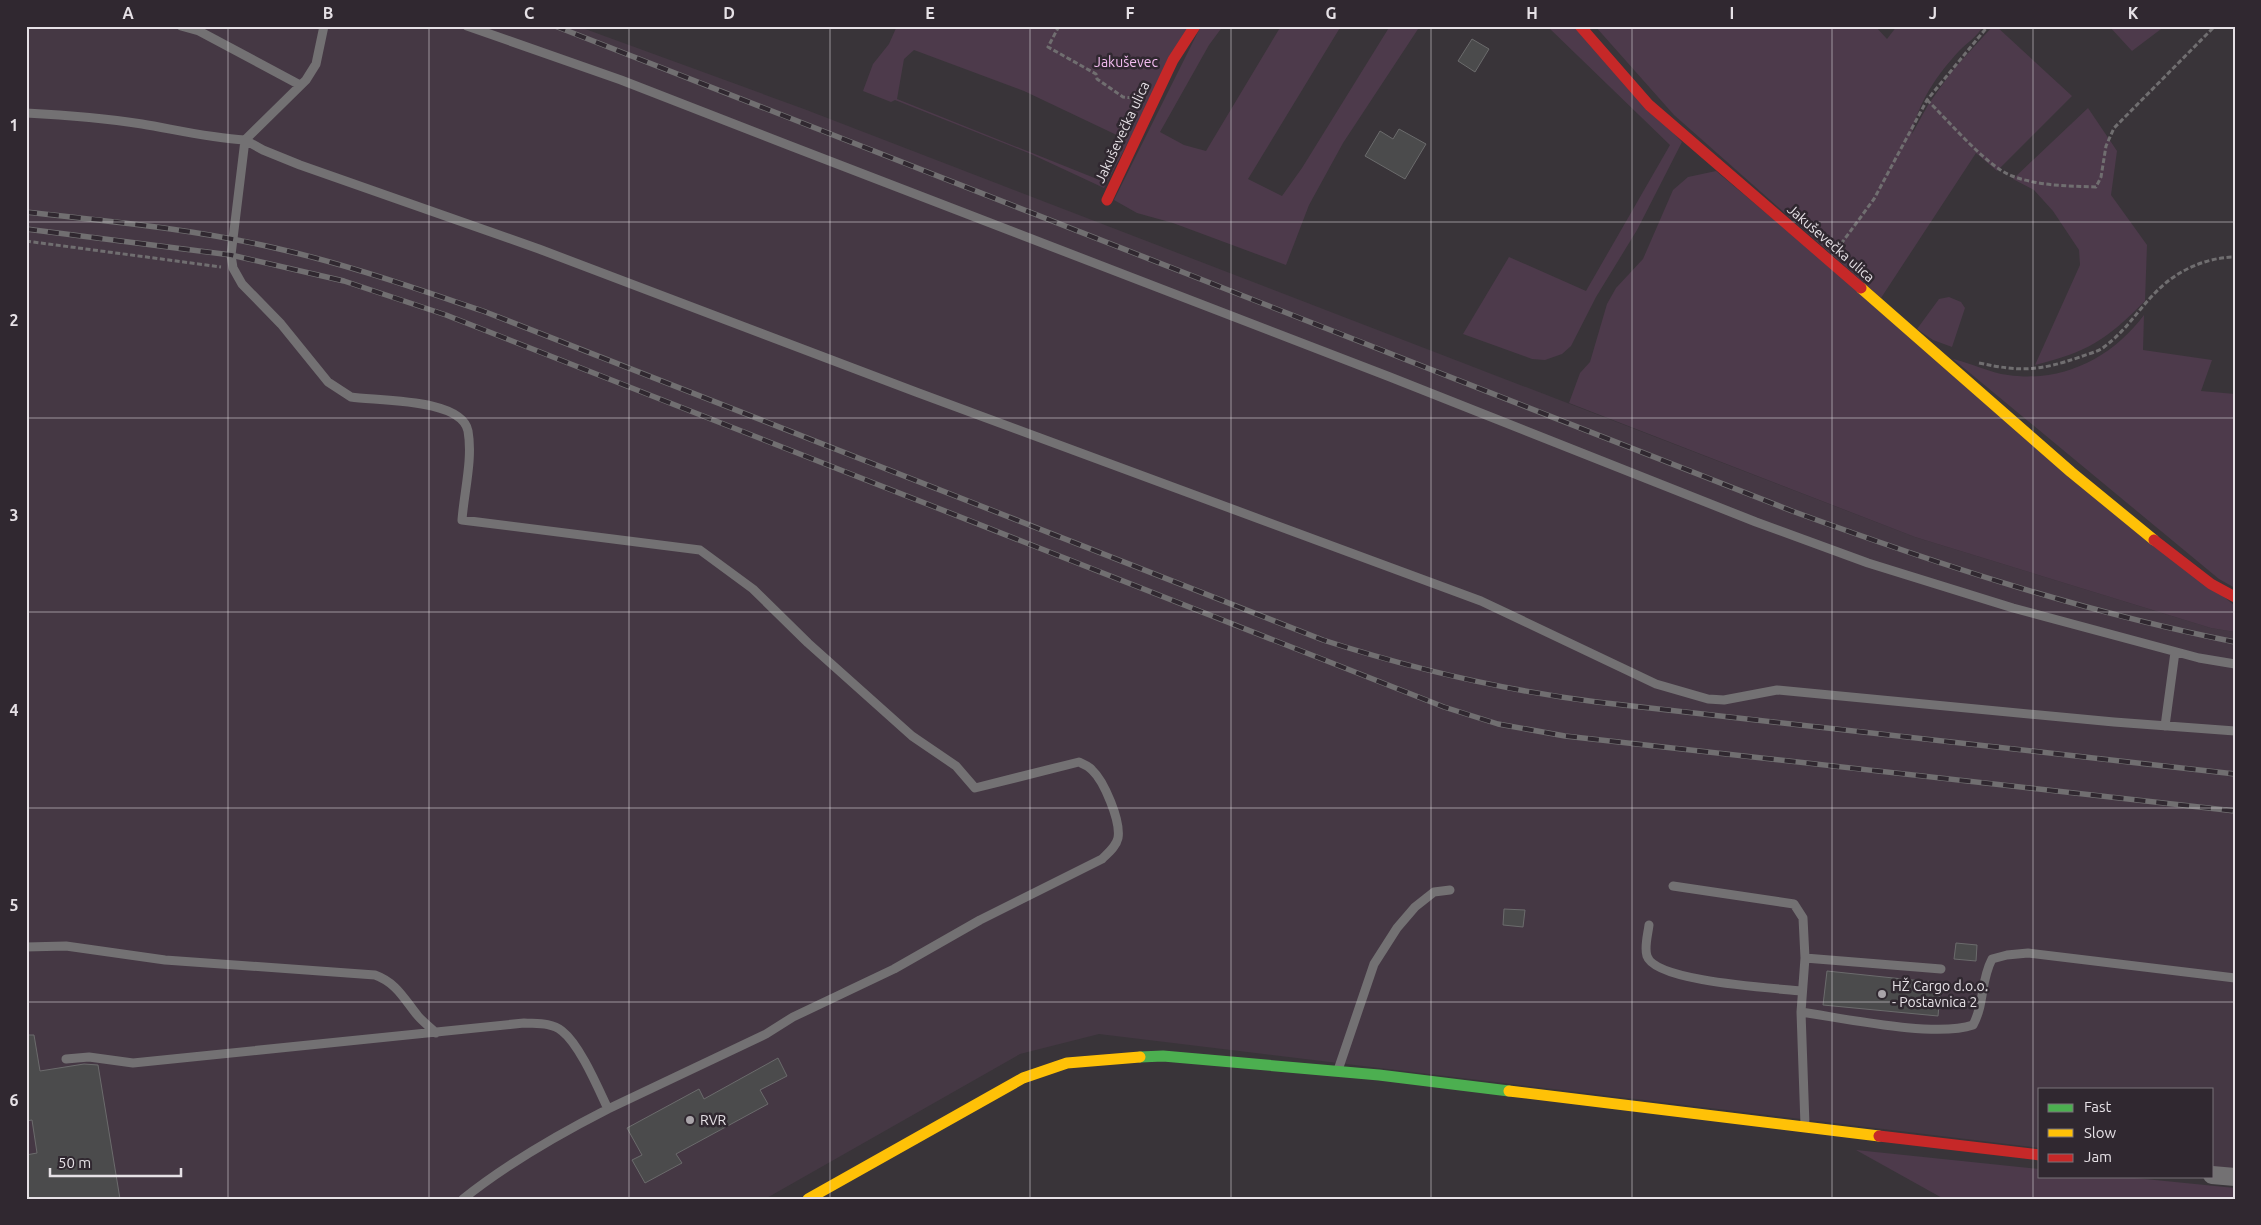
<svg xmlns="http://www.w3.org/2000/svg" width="2261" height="1225" viewBox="0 0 2261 1225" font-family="Ubuntu,sans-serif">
  <rect width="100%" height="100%" fill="#393439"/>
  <path fill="#453844" d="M 26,26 L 577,26 L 804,109 L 1915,537 L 2211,628 L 2235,632 L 2235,1170 L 2212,1168 L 2212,1089 L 2040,1089 L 2040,1148 L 1099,1034 L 1020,1054 L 765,1199 L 26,1199 Z"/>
  <path fill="#4d3a4b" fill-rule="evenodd" d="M 897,26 L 1190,26 L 1104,188 L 1031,154 L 895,100 L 891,102 L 863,91 L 873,64 L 889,44 ZM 914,50 L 1024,91 L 1123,138 L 1102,181 L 897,99 L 904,59 Z
    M 1201,26 L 1223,26 L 1209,45 L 1160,132 L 1184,145 L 1206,151 L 1281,26 L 1341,26 L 1248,179 L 1282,196 L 1302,168 L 1390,26 L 1420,26 L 1343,143 L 1309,205 L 1286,265 L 1173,223 L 1137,213 L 1114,200 Z
    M 1547,26 L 1573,26 L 1682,142 L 1637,230 L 1596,297 L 1571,346 L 1562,354 L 1545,360 L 1532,359 L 1463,334 L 1509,257 L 1586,291 L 1670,145 Z
    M 1595,26 L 1875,26 L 1887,39 L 1897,26 L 1983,26 C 1977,37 1968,42 1959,51 C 1937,75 1918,102 1912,134 L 1928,105 L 1952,71 L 1993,26 L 1996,26 L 2072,96 L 1997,171 L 1976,153 L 1881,298 L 1674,115 Z
    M 2109,26 L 2165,26 L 2132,51 Z
    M 2088,108 L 2117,151 L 2111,195 L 2147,245 L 2145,301 C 2106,340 2088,352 2035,365 L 2080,265 L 2079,250 L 2053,211 L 2034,190 L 2013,179 Z
    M 1716,171 L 2235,606 L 2235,632 L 2211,628 L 1915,537 L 1569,403 L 1580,373 L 1590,362 L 1607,304 L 1616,288 L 1643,259 L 1673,190 L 1688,177 Z
    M 1949,297 L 1961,302 L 1965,308 L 1952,347 L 1933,340 L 1917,329 L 1939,299 Z
    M 2144,315 L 2143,350 L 2212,360 L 2201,391 L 2235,394 L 2235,588 L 2219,579 L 1953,359 C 1971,363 1990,373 2008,375 C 2062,383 2112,358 2144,315 Z
    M 1856,1150 L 2040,1169 L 2040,1176 L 2115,1176 L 2235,1188 L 2235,1199 L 1944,1199 Z"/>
  <path fill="#4b4b4c" stroke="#6b6b6c" d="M 1472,39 L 1489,49 L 1475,72 L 1458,61 Z
    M 1399,129 L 1426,144 L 1405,179 L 1365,156 L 1380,131 L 1393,139 Z
    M 1504,909 L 1525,910 L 1523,927 L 1503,925 Z
    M 1956,943 L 1977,945 L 1976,961 L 1954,959 Z
    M 1827,971 L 1941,983 L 1938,1016 L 1823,1005 Z
    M 26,1035 L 34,1035 L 40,1071 L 84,1064 L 98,1065 L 120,1199 L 26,1199 L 26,1155 L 37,1153 L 32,1120 L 26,1121 Z
    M 778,1058 L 787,1076 L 760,1090 L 768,1104 L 676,1154 L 682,1163 L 645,1183 L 632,1160 L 642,1155 L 627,1128 L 699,1089 L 704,1099 Z"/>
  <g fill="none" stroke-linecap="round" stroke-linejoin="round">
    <path stroke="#706e70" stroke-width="3" stroke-dasharray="5 2.5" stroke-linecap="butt" d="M 1059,26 L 1048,47 L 1096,74 L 1097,79 L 1123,97 L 1134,98
      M 1927,100 C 1948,120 1986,166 2012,176 C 2039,186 2067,186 2096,187 L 2101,177 L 2106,146 L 2114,128 L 2215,26
      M 26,241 L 221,267
      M 1841,244 L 1874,199 L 1927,100 L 1988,26
      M 1979,363 C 2021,372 2039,371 2080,357 C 2087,354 2098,352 2104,347 C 2128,329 2139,308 2159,289 C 2178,270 2208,257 2235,257"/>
    <path stroke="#737173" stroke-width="9" d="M 181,26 L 199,31 L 300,85
      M 467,26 L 621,80 L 788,145 L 1390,377 L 1756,522 L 1868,563 L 2013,608 L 2199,658 L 2235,664
      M 26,113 C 65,115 104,118 142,124 C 177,130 210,138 245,140 L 306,80 L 316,64 L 324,26
      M 2165,726 L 2175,652
      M 1673,886 L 1794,904 L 1803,918 L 1805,958 L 1801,1012 L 1805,1125
      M 1649,925 C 1648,934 1644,947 1647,956 C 1655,982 1775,988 1801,991
      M 26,947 L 66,946 L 165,960 L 375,975 C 397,983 404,999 418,1016 C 423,1022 430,1027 436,1033
      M 1805,958 L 1941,969
      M 1801,1012 C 1843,1018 1935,1038 1973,1025 C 1985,1003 1980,982 1992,959 L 2007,955 L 2028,953 L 2235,978
      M 66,1059 L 89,1057 L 133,1063 L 524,1023 C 536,1024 551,1022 562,1031 C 580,1045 598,1088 608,1109 C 557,1135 508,1163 463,1199
      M 1338,1070 L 1374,964 L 1397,928 L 1415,907 L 1434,892 L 1450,890
      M 608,1109 L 766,1034 L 793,1017 L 894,969 L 980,920 L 1102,859 C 1108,853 1116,847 1118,838 C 1121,821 1104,781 1092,770 C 1089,766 1083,764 1079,762 L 975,788 L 956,766 L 912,736 L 808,643 L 753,589 L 700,550 L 462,520 C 464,492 473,459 468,431 C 462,398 377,401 351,397 L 328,382 L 281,324 L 242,284 L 233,268 L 231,255 L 245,140 L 263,150 L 300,165 L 539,249 L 916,392 L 1481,601 L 1656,684 L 1708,699 L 1724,700 L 1777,690 L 2114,722 L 2235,731"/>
    <path stroke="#737173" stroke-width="18" d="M 2212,1175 L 2235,1177"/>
    <path stroke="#4caf50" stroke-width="11" d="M 1140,1057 L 1163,1056 L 1379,1075 L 1509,1091"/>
    <path stroke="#ffc107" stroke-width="11" d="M 1861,288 L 2071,472 L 2154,540
      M 1509,1091 L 1879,1136
      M 808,1199 L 1023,1078 L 1067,1063 L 1140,1057"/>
    <path stroke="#c62828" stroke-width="11" d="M 1580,26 L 1649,105 L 1861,288
      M 1107,200 L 1173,60 L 1195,26
      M 2154,540 L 2211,584 L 2235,597
      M 1879,1136 L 2040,1155"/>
    <defs>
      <path id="rail" d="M 555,26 L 1792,511 C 1937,564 2083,612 2235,642
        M 26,212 C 109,221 193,229 275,248 C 346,264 414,288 483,311 L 1323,640 C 1413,669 1503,690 1597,702 L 2235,774
        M 26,229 L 231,255 L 344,281 L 446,315 L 1444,707 L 1498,724 L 1565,736 L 2235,811"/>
    </defs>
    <use href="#rail" stroke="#716f71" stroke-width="5.5"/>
    <use href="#rail" stroke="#302830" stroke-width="4" stroke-dasharray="11" stroke-linecap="butt"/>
  </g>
  <path fill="none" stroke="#e6e1e6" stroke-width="1" stroke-opacity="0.55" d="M 228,26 L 228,1199M 429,26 L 429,1199M 629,26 L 629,1199M 830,26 L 830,1199M 1030,26 L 1030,1199M 1231,26 L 1231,1199M 1431,26 L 1431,1199M 1632,26 L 1632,1199M 1832,26 L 1832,1199M 2033,26 L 2033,1199M 26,222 L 2235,222M 26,418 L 2235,418M 26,612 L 2235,612M 26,808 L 2235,808M 26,1002 L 2235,1002"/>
  <g fill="#a9a4a9" stroke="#302830" stroke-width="2">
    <circle cx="1882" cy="994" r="5"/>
    <circle cx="690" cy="1120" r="5"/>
  </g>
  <g text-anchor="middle" stroke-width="5" stroke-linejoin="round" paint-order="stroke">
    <g font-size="14" fill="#f4bdf1" stroke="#302830">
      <text x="1126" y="67">Jakuševec</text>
    </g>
    <g font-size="14" fill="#e6e1e6" stroke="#302830">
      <text transform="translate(1122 132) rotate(-65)" y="5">Jakuševečka ulica</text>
      <text transform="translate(1831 243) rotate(41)" y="5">Jakuševečka ulica</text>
    </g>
    <g font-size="14" fill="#e6e1e6" stroke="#302830" text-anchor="start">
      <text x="1892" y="991">HŽ Cargo d.o.o.<tspan x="1892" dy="16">- Postavnica 2</tspan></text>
      <text x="700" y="1125">RVR</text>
    </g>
  </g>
  <rect width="2261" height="1225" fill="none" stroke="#302830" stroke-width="55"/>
  <rect x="2038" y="1088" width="175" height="90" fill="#302830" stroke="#797279"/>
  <rect x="2048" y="1104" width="25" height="8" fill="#4caf50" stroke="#797279"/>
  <text x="2084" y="1112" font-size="15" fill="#e6e1e6">Fast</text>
  <rect x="2048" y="1129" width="25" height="8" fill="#ffc107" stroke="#797279"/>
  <text x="2084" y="1138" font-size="15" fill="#e6e1e6">Slow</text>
  <rect x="2048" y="1154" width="25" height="8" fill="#c62828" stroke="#797279"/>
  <text x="2084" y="1162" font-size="15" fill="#e6e1e6">Jam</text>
  <path d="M50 1168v8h131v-8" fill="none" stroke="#e6e1e6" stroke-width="2.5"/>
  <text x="58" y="1168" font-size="15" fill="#e6e1e6" stroke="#302830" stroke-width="4" paint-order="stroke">50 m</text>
  <rect x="28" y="28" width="2206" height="1170" fill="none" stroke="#e6e1e6" stroke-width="2"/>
  <g font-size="16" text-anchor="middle" font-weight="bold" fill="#e6e1e6">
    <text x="128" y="19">A</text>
    <text x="328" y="19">B</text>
    <text x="529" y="19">C</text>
    <text x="729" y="19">D</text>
    <text x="930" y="19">E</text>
    <text x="1130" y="19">F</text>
    <text x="1331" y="19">G</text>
    <text x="1532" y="19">H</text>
    <text x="1732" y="19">I</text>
    <text x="1933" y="19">J</text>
    <text x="2133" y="19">K</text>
    <text x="14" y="131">1</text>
    <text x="14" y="326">2</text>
    <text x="14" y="521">3</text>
    <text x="14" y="716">4</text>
    <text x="14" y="911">5</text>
    <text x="14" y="1106">6</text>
  </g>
</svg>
